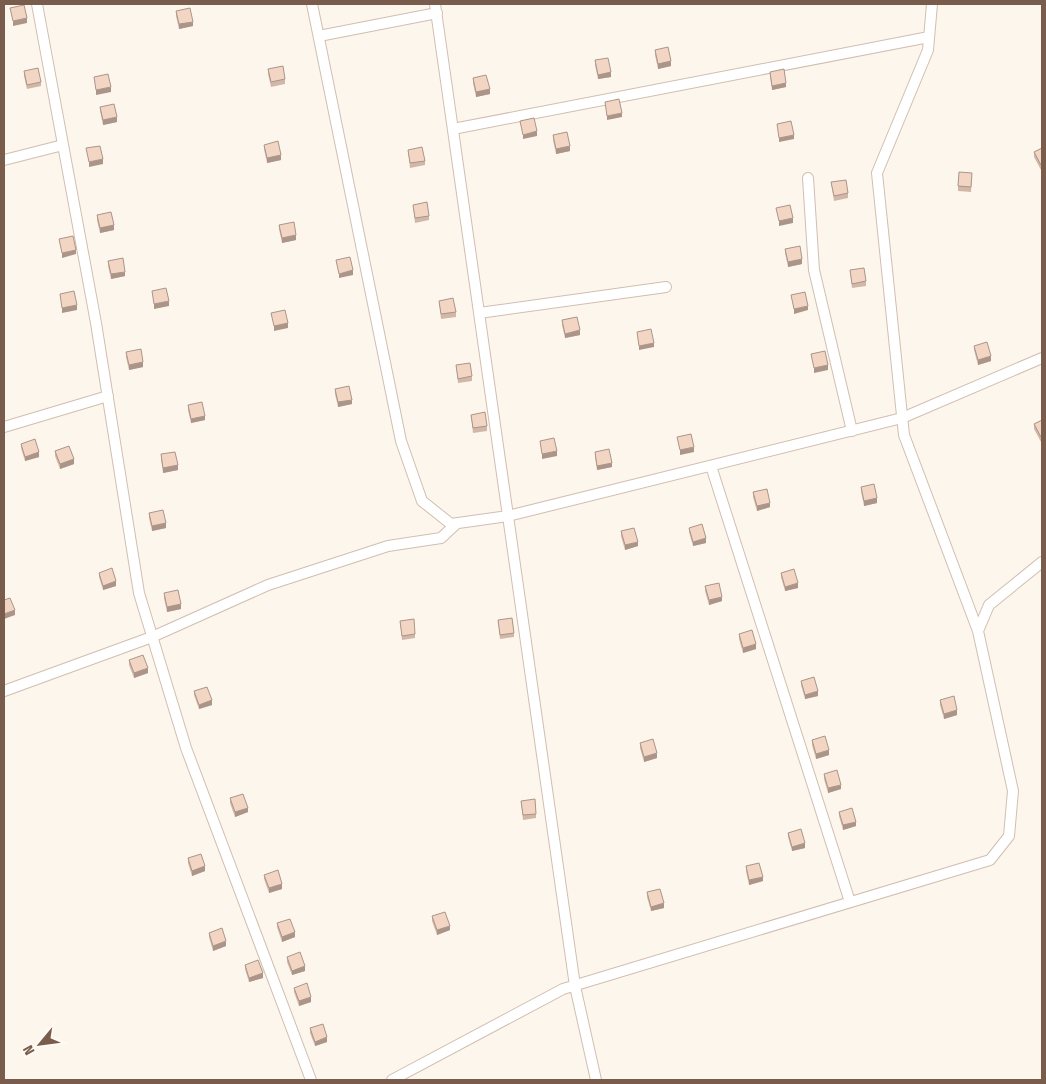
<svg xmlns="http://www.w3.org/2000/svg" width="1046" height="1084" viewBox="0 0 1046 1084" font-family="'Fira Sans Condensed',sans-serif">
  <rect width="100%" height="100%" fill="#fdf6ec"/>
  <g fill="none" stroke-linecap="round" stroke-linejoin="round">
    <defs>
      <path id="service" d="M 37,4 L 96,323 L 139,593 L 186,748 L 311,1080
        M 312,4 L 401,441 L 422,501 L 451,524 L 508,516 L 902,418 L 1042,358
        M 435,4 L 575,986 L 596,1080
        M 932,4 L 928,50 L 877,173 L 904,435 L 978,631
        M 319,36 L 437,13
        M 453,129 L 929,37
        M 4,160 L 63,145
        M 808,178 L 814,270 L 852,431
        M 479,313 L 666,287
        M 4,427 L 108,396
        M 711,466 L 850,902
        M 4,691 L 152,637 L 268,585 L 388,546 L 441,538 L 456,524
        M 392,1080 L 563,989 L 990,860 L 1009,836 L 1013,791 L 978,631 L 989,605 L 1042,562"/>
    </defs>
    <use href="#service" stroke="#d1beb0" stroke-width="12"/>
    <use href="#service" stroke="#fff" stroke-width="10"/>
  </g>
  <path fill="#d1b7a8" d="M 176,11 L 193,26 L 179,29 L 176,16 Z
    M 655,50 L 671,66 L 658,69 L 655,55 Z
    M 595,60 L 611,77 L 598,79 L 595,65 Z
    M 268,69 L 285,79 L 285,84 L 271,87 L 268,74 Z
    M 24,71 L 41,82 L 41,86 L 27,89 L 24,76 Z
    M 770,72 L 786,87 L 772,90 L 770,77 Z
    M 473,78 L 490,94 L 476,97 L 473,83 Z
    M 100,107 L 117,122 L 103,125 L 100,111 Z
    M 553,135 L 570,151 L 556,154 L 553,140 Z
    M 264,145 L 281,160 L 267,163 L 264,149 Z
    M 1042,148 L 1042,169 L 1041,170 L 1034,157 L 1034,152 Z
    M 408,150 L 425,161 L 425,165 L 410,168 Z
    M 972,177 L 971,192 L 958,191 L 958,186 Z
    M 831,182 L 848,193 L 848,198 L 834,201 Z
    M 413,205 L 429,216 L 429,220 L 415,223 Z
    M 97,215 L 114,230 L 100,233 L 97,220 Z
    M 279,225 L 296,240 L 282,243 L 279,229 Z
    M 785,249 L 802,264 L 788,267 L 785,253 Z
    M 108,261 L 125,276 L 111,279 L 108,266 Z
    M 850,270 L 866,281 L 866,286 L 852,288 Z
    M 439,301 L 456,312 L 456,317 L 441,319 Z
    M 562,320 L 580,335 L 565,338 L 562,325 Z
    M 974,346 L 991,361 L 978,365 L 974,350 Z
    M 126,352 L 143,367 L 129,370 L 126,357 Z
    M 456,365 L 472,376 L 472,381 L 458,383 Z
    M 335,389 L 352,404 L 338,407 L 335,394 Z
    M 188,405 L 205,420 L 191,423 L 188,410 Z
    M 471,415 L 487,426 L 487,431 L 473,433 Z
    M 1042,420 L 1042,441 L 1041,442 L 1034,429 L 1034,424 Z
    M 21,444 L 39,457 L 25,461 L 21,448 Z
    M 55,451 L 74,464 L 60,469 L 55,456 Z
    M 595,452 L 612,467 L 597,470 L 595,457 Z
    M 161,454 L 178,470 L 163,473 L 161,459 Z
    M 861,487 L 877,503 L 864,506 L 861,491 Z
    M 753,492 L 770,507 L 757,511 L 753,497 Z
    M 149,513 L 166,528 L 152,531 L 149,518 Z
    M 689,528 L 706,543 L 693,546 L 689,532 Z
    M 621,531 L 638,546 L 625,550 L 621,536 Z
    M 99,573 L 116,586 L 103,590 L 99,577 Z
    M 781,573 L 798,588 L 785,591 L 781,577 Z
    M 705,586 L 722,601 L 709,605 L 705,591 Z
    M 164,593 L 181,609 L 167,612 L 164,598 Z
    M 498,620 L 514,633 L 514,637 L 500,639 Z
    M 400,621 L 415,634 L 415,638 L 402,640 Z
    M 739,634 L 756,649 L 743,653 L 739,639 Z
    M 129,660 L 148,673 L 134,678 L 129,665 Z
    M 801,681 L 818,696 L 805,699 L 801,685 Z
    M 194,691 L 212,705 L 199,709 L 194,695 Z
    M 940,700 L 957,715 L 944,719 L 940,705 Z
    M 812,740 L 829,755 L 816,759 L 812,745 Z
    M 640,743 L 657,758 L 644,762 L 640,748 Z
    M 824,774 L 841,789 L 828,793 L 824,779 Z
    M 230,798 L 248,812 L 235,817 L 230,803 Z
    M 521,801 L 536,814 L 536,818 L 523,820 Z
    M 839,812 L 856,826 L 843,830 L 839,816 Z
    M 788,833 L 805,848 L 792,851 L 788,837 Z
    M 188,858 L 205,871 L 192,876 L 188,863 Z
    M 746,866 L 763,881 L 749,885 L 746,871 Z
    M 264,875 L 282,889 L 269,893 L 264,879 Z
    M 647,892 L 664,908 L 651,911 L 647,897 Z
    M 432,916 L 450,930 L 437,935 L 432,921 Z
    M 277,923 L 295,937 L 282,942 L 277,927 Z
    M 209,933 L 226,946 L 213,951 L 209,937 Z
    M 287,957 L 305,971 L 292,975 L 287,962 Z
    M 245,965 L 263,978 L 249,982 L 245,969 Z
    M 294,988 L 311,1002 L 299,1006 L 294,992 Z
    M 310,1028 L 327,1042 L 315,1046 L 310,1033 Z"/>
  <path fill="#aa9588" d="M 27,18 L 27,23 L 13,26 L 13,21 Z
    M 193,22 L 193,26 L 179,29 L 179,24 Z
    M 671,61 L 671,66 L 658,69 L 658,64 Z
    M 611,72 L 611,77 L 598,79 L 598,75 Z
    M 786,83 L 786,87 L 772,90 L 772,86 Z
    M 111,87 L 111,92 L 96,95 L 96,90 Z
    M 490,89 L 490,94 L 476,97 L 476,92 Z
    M 622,113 L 622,117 L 607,120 L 607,116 Z
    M 117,117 L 117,122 L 103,125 L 103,120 Z
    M 537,131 L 537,136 L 523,139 L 523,135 Z
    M 794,135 L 794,139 L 779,142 L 779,138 Z
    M 570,146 L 570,151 L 556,154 L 556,149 Z
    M 281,155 L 281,160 L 267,163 L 267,158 Z
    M 103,159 L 103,164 L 89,167 L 89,162 Z
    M 793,218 L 793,223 L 779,226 L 779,221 Z
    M 114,225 L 114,230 L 100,233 L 100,228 Z
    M 296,235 L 296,240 L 282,243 L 282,238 Z
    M 76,250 L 76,254 L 62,258 L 62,253 Z
    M 802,259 L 802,264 L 788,267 L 788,262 Z
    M 353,270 L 353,275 L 339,278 L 339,274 Z
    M 125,272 L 125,276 L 111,279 L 111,274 Z
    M 169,301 L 169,306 L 154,309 L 154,304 Z
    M 77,305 L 77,310 L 62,313 L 62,308 Z
    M 808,306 L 808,310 L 794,314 L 794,309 Z
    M 288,323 L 288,328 L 274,331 L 274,326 Z
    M 580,330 L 580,335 L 565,338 L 565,334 Z
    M 654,343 L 654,347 L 639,350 L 639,346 Z
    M 991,356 L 991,361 L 978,365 L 978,360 Z
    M 143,362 L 143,367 L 129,370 L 129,365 Z
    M 828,365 L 828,370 L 814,373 L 814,368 Z
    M 352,400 L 352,404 L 338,407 L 338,402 Z
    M 205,416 L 205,420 L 191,423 L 191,419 Z
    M 694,447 L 694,452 L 680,455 L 680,450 Z
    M 557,451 L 557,456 L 542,459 L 542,454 Z
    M 39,452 L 39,457 L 25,461 L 25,457 Z
    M 74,459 L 74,464 L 60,469 L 60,464 Z
    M 612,463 L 612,467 L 597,470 L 597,466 Z
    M 178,465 L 178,470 L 163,473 L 163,468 Z
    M 877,498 L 877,503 L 864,506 L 864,501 Z
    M 770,503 L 770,507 L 757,511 L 757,506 Z
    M 166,523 L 166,528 L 152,531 L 152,526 Z
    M 706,538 L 706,543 L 693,546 L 693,542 Z
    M 638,542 L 638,546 L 625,550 L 625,545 Z
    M 116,581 L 116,586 L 103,590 L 103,586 Z
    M 798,583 L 798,588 L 785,591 L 785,587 Z
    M 722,597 L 722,601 L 709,605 L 709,600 Z
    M 181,604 L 181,609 L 167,612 L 167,607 Z
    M 15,610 L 15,615 L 4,619 L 4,614 Z
    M 756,644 L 756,649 L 743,653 L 743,648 Z
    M 148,668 L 148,673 L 134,678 L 134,673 Z
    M 818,691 L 818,696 L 805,699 L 805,695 Z
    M 212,700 L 212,705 L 199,709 L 199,705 Z
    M 957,710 L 957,715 L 944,719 L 944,714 Z
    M 829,750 L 829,755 L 816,759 L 816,754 Z
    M 657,753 L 657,758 L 644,762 L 644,757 Z
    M 841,785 L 841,789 L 828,793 L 828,788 Z
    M 248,808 L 248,812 L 235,817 L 235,812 Z
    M 856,822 L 856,826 L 843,830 L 843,825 Z
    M 805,843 L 805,848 L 792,851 L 792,847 Z
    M 205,866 L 205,871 L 192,876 L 192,871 Z
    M 763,877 L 763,881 L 749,885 L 749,880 Z
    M 282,884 L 282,889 L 269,893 L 269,888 Z
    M 664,903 L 664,908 L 651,911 L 651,907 Z
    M 450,926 L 450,930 L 437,935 L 437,930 Z
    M 295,932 L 295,937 L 282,942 L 282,937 Z
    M 226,941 L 226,946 L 213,951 L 213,946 Z
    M 305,966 L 305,971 L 292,975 L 292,971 Z
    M 263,973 L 263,978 L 249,982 L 249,978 Z
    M 311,997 L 311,1002 L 299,1006 L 299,1001 Z
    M 327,1037 L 327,1042 L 315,1046 L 315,1042 Z"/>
  <path fill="#f3d5c3" stroke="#aa9588" d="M 24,5 L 27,18 L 13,21 L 10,8 Z
    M 190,8 L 193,22 L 179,24 L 176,11 Z
    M 668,47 L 671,61 L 658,64 L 655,50 Z
    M 608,58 L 611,72 L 598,75 L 595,60 Z
    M 283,66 L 285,79 L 271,82 L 268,69 Z
    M 38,68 L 41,82 L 27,85 L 24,71 Z
    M 784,69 L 786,83 L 772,86 L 770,72 Z
    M 108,74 L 111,87 L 96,90 L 94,77 Z
    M 486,75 L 490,89 L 476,92 L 473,78 Z
    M 619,99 L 622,113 L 607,116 L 605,102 Z
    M 114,104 L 117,117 L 103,120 L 100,107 Z
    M 534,118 L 537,131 L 523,135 L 520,121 Z
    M 791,121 L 794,135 L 779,138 L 777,124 Z
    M 567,132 L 570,146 L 556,149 L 553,135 Z
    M 278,141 L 281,155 L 267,158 L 264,145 Z
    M 100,146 L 103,159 L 89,162 L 86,148 Z
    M 422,147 L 425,161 L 410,163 L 408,150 Z
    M 1042,148 L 1042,164 L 1041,165 L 1034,152 Z
    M 959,172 L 972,173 L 971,187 L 958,186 Z
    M 846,180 L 848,193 L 834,196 L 831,182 Z
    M 427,202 L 429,216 L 415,218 L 413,205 Z
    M 790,205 L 793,218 L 779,221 L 776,208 Z
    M 111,212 L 114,225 L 100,228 L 97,215 Z
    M 294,222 L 296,235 L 282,238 L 279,225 Z
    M 73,236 L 76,250 L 62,253 L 59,239 Z
    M 800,246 L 802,259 L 788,262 L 785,249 Z
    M 350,257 L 353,270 L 339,274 L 336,260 Z
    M 123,258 L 125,272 L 111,274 L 108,261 Z
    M 864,268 L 866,281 L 852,284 L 850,270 Z
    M 166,288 L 169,301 L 154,304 L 152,291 Z
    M 74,291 L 77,305 L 62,308 L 60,294 Z
    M 805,292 L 808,306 L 794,309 L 791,295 Z
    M 453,298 L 456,312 L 441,314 L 439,301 Z
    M 285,310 L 288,323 L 274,326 L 271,313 Z
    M 577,317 L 580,330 L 565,334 L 562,320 Z
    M 651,329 L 654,343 L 639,346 L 637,332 Z
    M 987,342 L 991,356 L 978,360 L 974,346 Z
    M 141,349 L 143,362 L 129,365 L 126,352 Z
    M 825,351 L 828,365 L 814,368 L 811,354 Z
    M 470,363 L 472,376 L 458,379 L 456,365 Z
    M 349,386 L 352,400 L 338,402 L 335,389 Z
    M 202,402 L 205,416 L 191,419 L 188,405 Z
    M 485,412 L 487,426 L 473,428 L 471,415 Z
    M 1042,420 L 1042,436 L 1041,437 L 1034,424 Z
    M 691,434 L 694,447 L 680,450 L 677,437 Z
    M 554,438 L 557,451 L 542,454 L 540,441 Z
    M 35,439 L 39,452 L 25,457 L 21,444 Z
    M 69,446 L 74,459 L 60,464 L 55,451 Z
    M 609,449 L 612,463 L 597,466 L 595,452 Z
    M 175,452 L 178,465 L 163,468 L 161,454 Z
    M 874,484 L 877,498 L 864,501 L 861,487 Z
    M 767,489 L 770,503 L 757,506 L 753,492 Z
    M 163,510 L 166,523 L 152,526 L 149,513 Z
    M 702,524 L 706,538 L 693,542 L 689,528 Z
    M 634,528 L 638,542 L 625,545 L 621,531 Z
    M 112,568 L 116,581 L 103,586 L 99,573 Z
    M 794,569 L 798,583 L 785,587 L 781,573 Z
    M 719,583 L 722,597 L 709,600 L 705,586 Z
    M 178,590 L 181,604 L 167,607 L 164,593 Z
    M 10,598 L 15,610 L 4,614 L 4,600 Z
    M 512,618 L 514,633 L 500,635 L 498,620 Z
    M 414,619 L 415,634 L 402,636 L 400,621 Z
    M 752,630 L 756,644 L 743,648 L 739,634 Z
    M 143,655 L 148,668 L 134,673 L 129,660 Z
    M 814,677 L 818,691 L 805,695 L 801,681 Z
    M 207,687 L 212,700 L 199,705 L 194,691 Z
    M 954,696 L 957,710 L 944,714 L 940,700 Z
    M 825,736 L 829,750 L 816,754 L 812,740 Z
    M 653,739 L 657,753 L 644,757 L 640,743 Z
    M 837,770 L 841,785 L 828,788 L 824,774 Z
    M 243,794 L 248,808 L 235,812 L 230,798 Z
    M 535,799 L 536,814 L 523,815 L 521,801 Z
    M 852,808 L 856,822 L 843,825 L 839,812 Z
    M 801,829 L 805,843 L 792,847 L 788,833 Z
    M 201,854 L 205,866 L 192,871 L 188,858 Z
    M 759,863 L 763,877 L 749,880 L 746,866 Z
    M 278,870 L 282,884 L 269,888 L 264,875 Z
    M 660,889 L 664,903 L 651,907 L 647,892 Z
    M 445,912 L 450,926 L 437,930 L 432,916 Z
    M 290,919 L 295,932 L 282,937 L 277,923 Z
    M 222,928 L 226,941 L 213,946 L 209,933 Z
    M 300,952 L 305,966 L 292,971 L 287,957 Z
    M 258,960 L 263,973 L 249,978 L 245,965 Z
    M 307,983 L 311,997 L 299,1001 L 294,988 Z
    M 323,1024 L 327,1037 L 315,1042 L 310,1028 Z"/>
  <rect width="1046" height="1084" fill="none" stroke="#7a5c4d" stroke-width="10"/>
  <g transform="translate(40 1044) rotate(241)" stroke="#fffaf3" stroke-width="4" paint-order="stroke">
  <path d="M0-4L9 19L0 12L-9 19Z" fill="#7a5c4d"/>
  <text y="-8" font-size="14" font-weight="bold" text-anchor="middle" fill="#7a5c4d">N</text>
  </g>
</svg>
